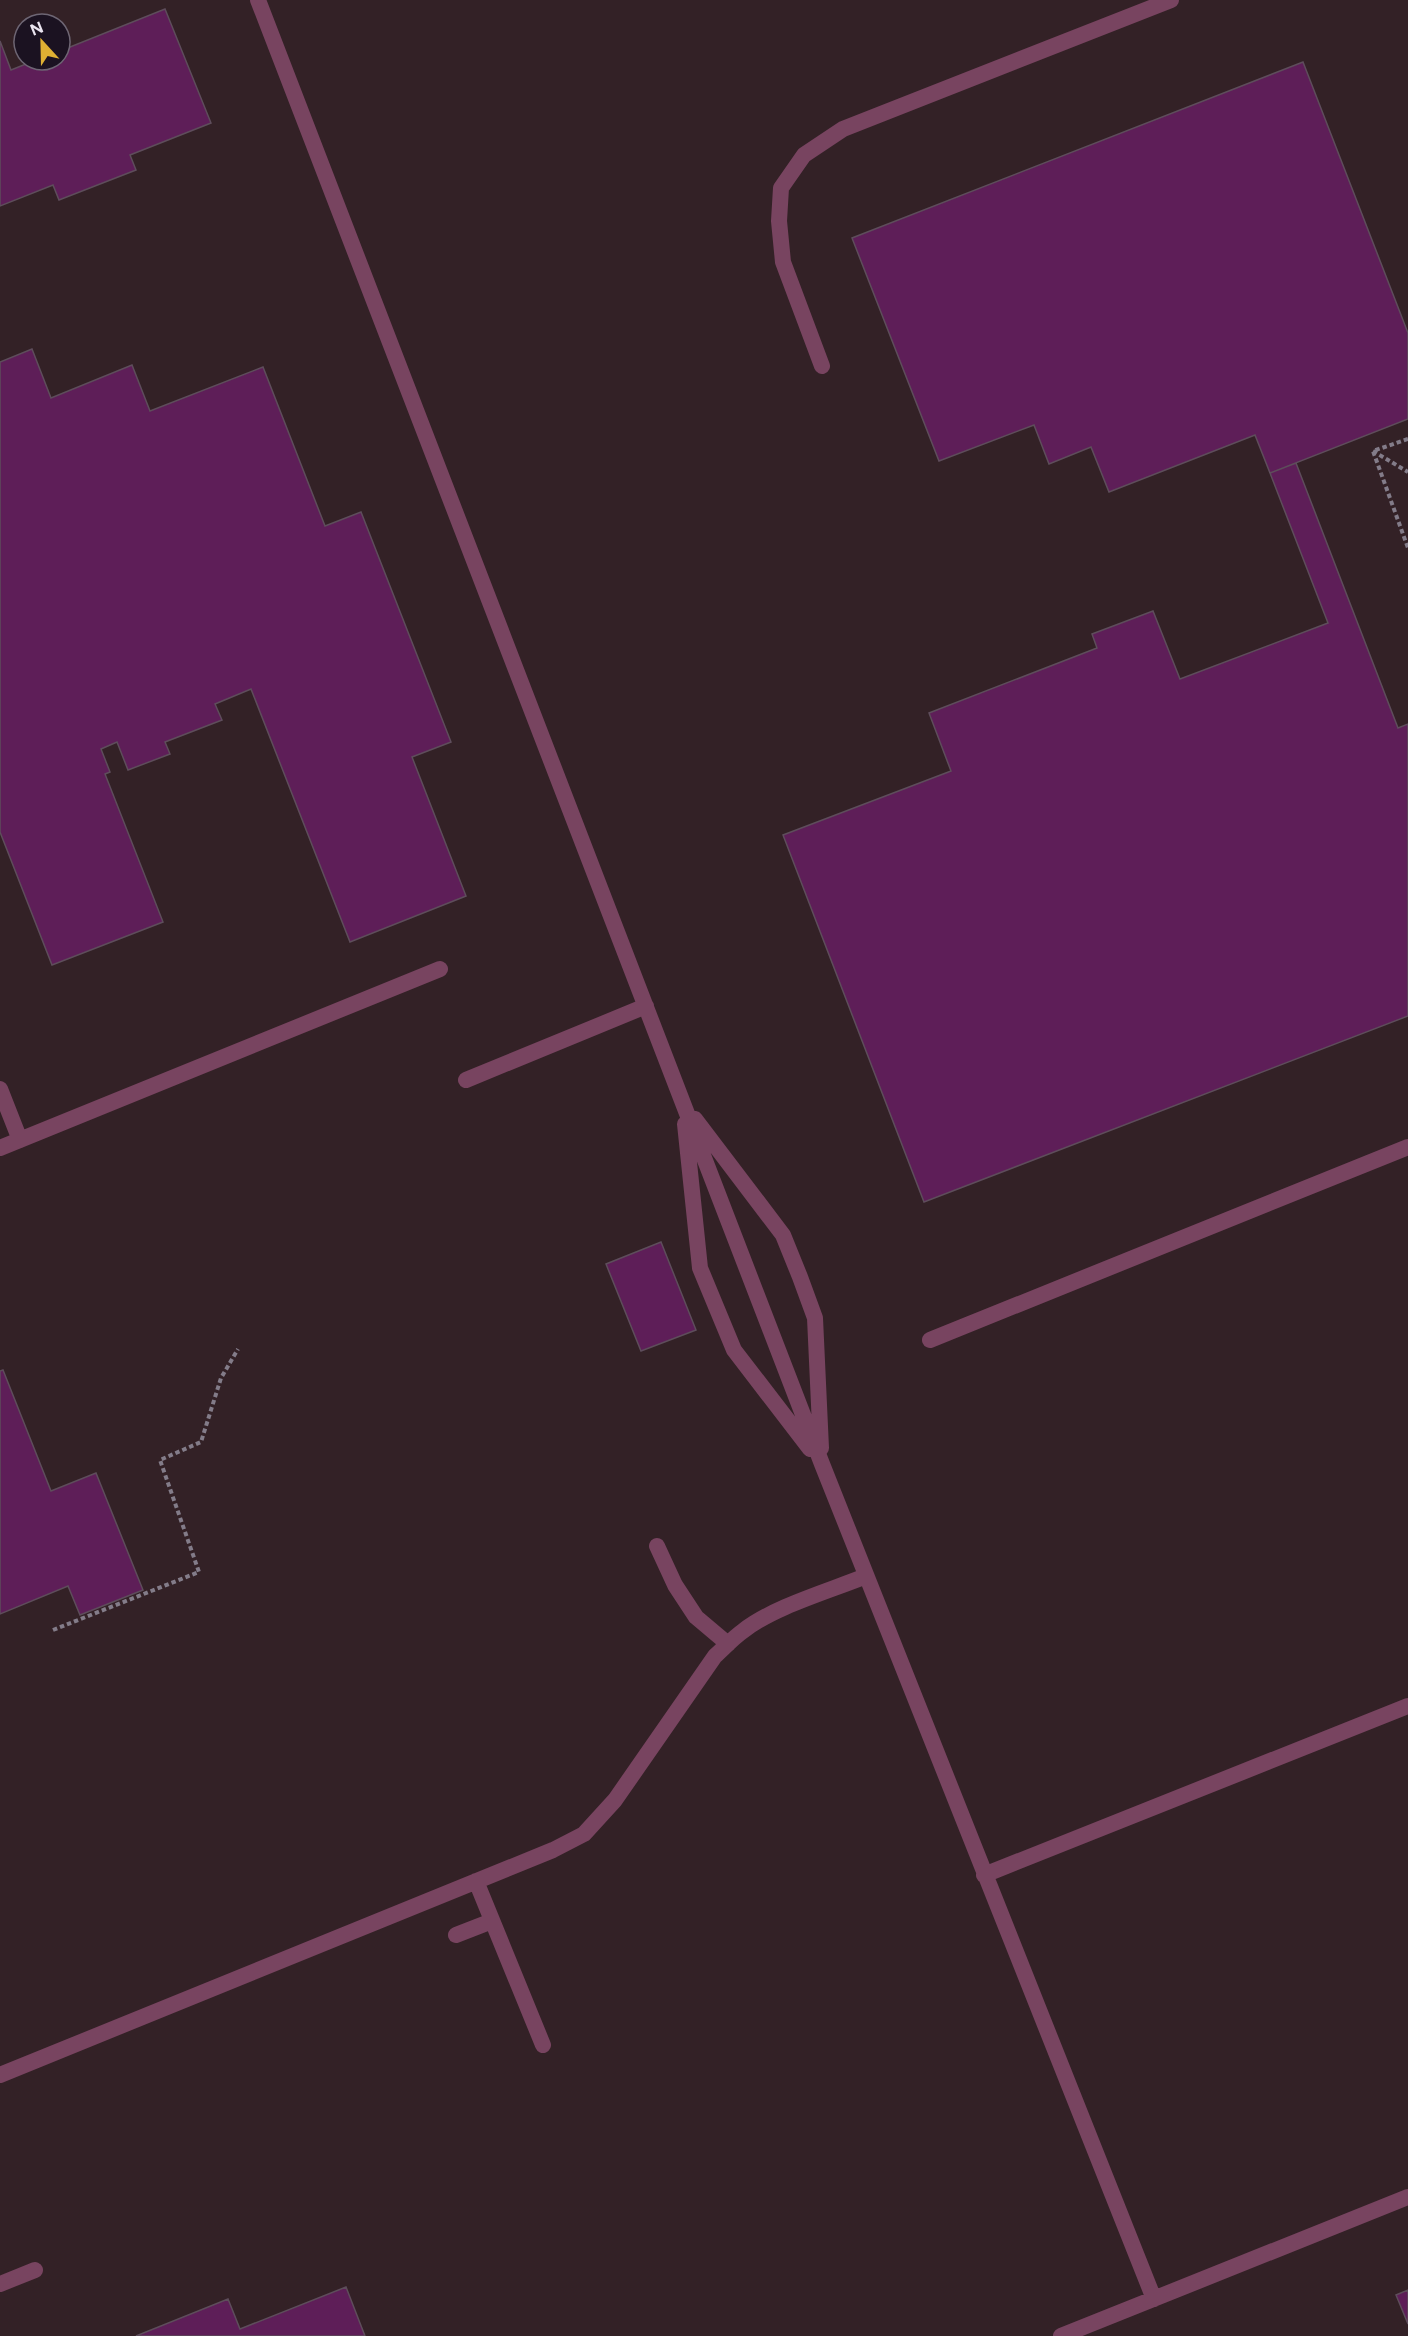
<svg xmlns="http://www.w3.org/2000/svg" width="1408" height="2336" viewBox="0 0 1408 2336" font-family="Figtree,sans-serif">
  <rect width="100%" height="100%" fill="#241c2b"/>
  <path fill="#332126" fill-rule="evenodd" d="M 0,0 L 1408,0 L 1408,2336 L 0,2336 ZM 24,24 L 60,24 L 60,60 L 24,60 Z"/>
  <path fill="#5e1e58" stroke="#5e4d5b" stroke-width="1.5" d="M 165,9 L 211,123 L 130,155 L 136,170 L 59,200 L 53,185 L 0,206 L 0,41 L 11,70 L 36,60 L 60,60 L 60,51 Z
    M 1303,62 L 1408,333 L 1408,419 L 1270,473 L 1255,435 L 1109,492 L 1091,447 L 1049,464 L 1034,425 L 939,461 L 852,238 Z
    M 32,349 L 51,398 L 132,365 L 150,411 L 263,367 L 325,526 L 361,512 L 451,742 L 412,757 L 466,896 L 350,942 L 251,689 L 215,704 L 222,720 L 165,742 L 170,754 L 128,770 L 117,742 L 101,749 L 110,772 L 105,774 L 163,922 L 52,965 L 0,832 L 0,362 Z
    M 1296,463 L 1398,728 L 1408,724 L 1408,1016 L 924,1202 L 783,835 L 951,771 L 929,713 L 1097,648 L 1092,634 L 1153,611 L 1180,679 L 1328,623 L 1270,473 Z
    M 661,1242 L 696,1330 L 641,1351 L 606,1264 Z
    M 3,1370 L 51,1491 L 96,1473 L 143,1590 L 80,1615 L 68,1586 L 0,1614 L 0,1371 Z
    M 346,2287 L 365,2336 L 136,2336 L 228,2299 L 240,2329 Z
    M 1408,2290 L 1408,2324 L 1396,2295 Z"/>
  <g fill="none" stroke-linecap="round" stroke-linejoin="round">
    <path stroke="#837c89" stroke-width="4" stroke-dasharray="4.5 3" stroke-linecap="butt" d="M 1408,439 L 1373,451 L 1408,548
      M 1373,451 L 1408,472
      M 53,1630 L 199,1572 L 160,1460 L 201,1442 L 221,1378 L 238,1349"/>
    <path stroke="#784460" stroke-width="16" d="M 258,0 L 822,1464 L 1154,2299
      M 822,366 L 783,262 L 779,221 L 781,188 L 804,155 L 843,129 L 1171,0
      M 466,1080 L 646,1006
      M 0,1089 L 20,1140
      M 695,1119 L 783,1235 L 800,1277 L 815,1318 L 821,1448
      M 685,1124 L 700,1268 L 734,1350 L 810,1449
      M 0,1148 L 440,969
      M 930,1340 L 1408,1147
      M 657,1546 L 675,1585 L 696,1617 L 728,1644
      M 984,1875 L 1408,1706
      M 476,1881 L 543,2045
      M 456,1935 L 492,1921
      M 0,2075 L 553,1850 L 584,1834 L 615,1800 L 715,1656 C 724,1648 733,1638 743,1631 C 773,1607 829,1591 866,1576
      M 0,2284 L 35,2270
      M 1061,2336 L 1408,2197"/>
  </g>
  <g transform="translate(42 42) rotate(338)"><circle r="28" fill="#1b1221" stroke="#6e6674" stroke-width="1.5"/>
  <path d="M0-4.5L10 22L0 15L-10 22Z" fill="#dfb033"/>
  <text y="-9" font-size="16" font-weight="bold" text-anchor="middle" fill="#ebe5f0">N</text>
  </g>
</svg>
